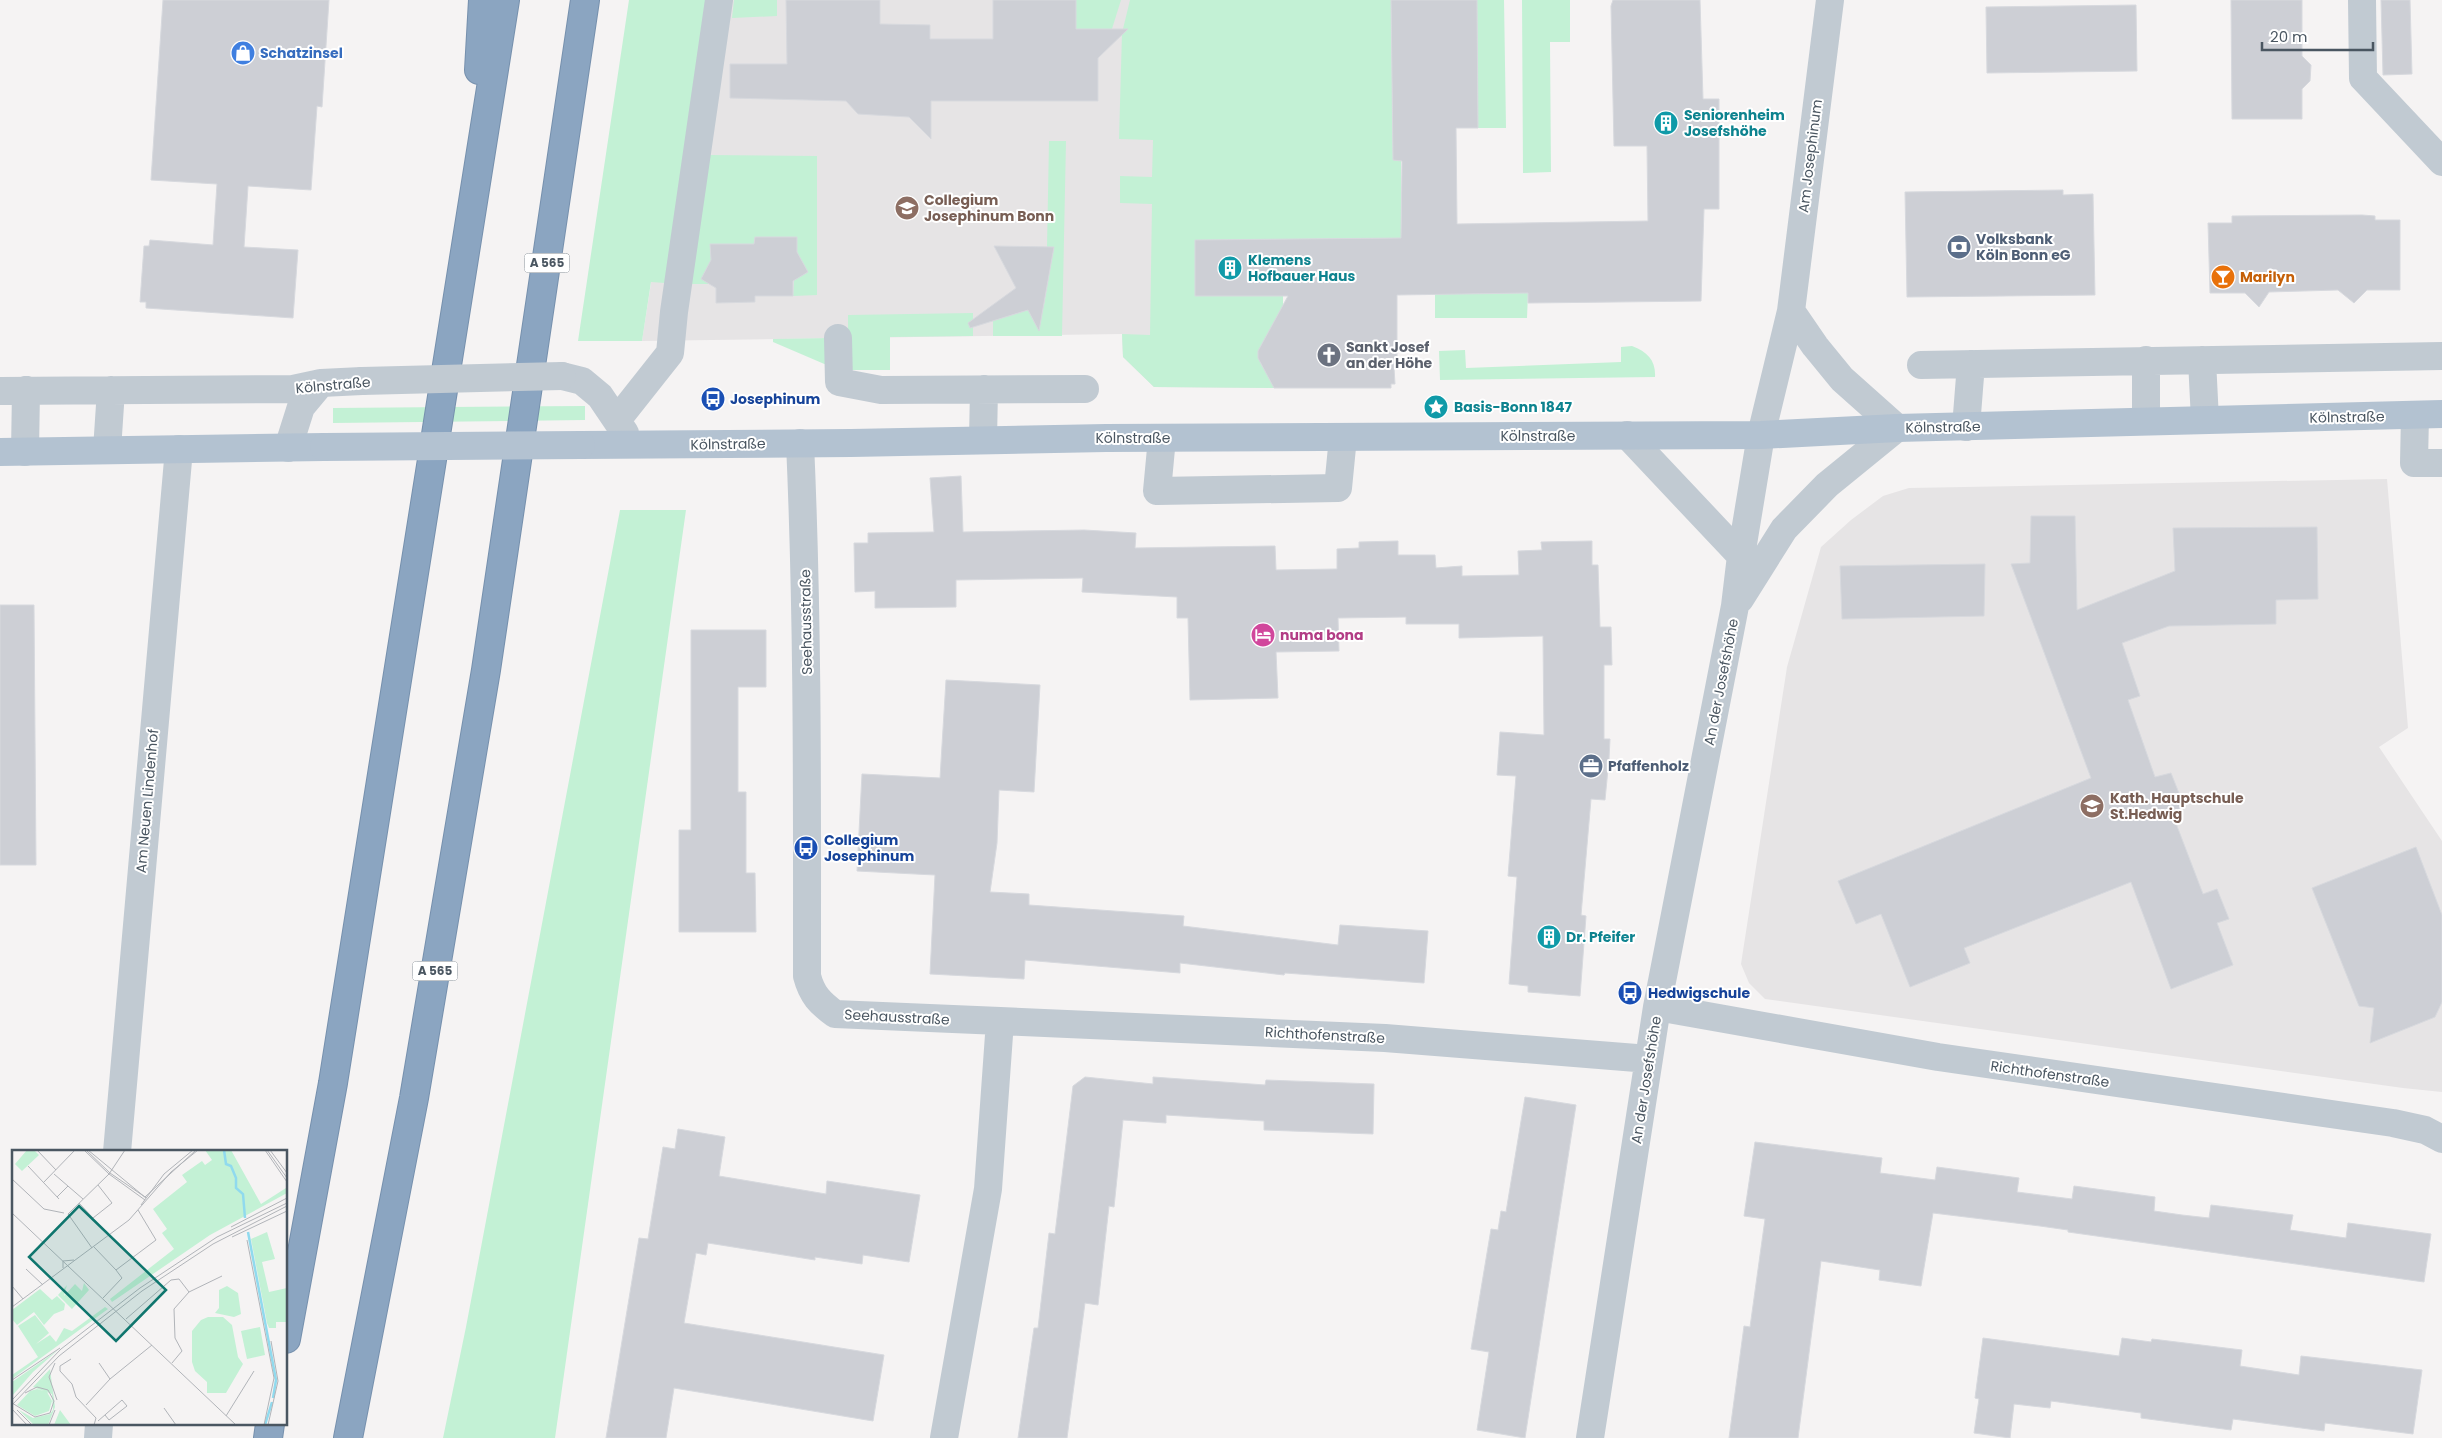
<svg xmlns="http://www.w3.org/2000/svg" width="2442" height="1438" viewBox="0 0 2442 1438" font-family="Poppins,sans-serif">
  <rect width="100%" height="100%" fill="#f5f3f3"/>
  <path fill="#e6e4e5" d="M 695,0 L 1150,0 L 1195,240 L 1195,296 L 1283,296 L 1283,324 L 1260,362 L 1262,366 L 1264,365 L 1276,388 L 1154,387 L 1123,357 L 1122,334 L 642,341 Z
    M 2387,479 L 2408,728 L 2379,747 L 2442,841 L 2442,1092 L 2403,1088 L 1765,999 L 1749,983 L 1741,964 L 1787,667 L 1821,547 L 1851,520 L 1883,496 L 1909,488 Z"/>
  <path fill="#c3f1d5" d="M 629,0 L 707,0 L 665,283 L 651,282 L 642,341 L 578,341 Z
    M 734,0 L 777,0 L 777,16 L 732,18 Z
    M 1076,0 L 1121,0 L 1111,32 L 1109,29 L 1076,29 Z
    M 1130,0 L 1391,0 L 1393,160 L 1401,161 L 1401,238 L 1195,240 L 1195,296 L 1283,296 L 1283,324 L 1260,362 L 1262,366 L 1264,365 L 1276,374 L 1276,388 L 1154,387 L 1123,357 L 1122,334 L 1150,335 L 1152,204 L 1120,203 L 1120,176 L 1152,177 L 1153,140 L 1119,139 L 1122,33 Z
    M 1477,0 L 1504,0 L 1506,128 L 1478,128 Z
    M 1522,0 L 1570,0 L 1570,42 L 1550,42 L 1551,172 L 1523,173 Z
    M 1049,141 L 1066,141 L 1062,336 L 993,336 L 993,314 L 1001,318 L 1044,305 L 1054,247 L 1047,247 Z
    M 709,155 L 817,156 L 817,295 L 793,296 L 797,237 L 755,237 L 754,244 L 711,244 L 711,267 L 706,269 L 704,275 L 710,284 L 690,284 Z
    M 1528,293 L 1527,318 L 1435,318 L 1435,294 Z
    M 973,313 L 973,336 L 890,337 L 890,370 L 848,370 L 848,315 Z
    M 830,338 L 829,366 L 773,342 L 773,339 Z
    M 1632,346 C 1648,352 1656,361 1655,377 L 1440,380 L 1439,351 L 1465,350 L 1466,368 L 1621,362 L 1621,347 Z
    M 585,406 L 585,420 L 333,423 L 333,408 Z
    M 620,510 L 686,510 L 555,1438 L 443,1438 L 466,1327 Z"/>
  <path fill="#cdcfd5" stroke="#d7d9de" d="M 163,0 L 329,0 L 322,107 L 317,106 L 311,190 L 248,186 L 244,247 L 298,250 L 293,318 L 146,308 L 146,302 L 140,302 L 144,246 L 149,246 L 150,240 L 213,245 L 217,184 L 151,180 Z
    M 786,0 L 880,0 L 880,24 L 930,25 L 930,39 L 993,39 L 993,0 L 1076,0 L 1076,29 L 1128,29 L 1098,58 L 1098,101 L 931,101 L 931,139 L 909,117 L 858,114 L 846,101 L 730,98 L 730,64 L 787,64 Z
    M 1391,0 L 1477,0 L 1478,128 L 1456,128 L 1457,224 L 1648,221 L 1647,146 L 1614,146 L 1611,6 L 1613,0 L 1700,0 L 1703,99 L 1719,99 L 1719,209 L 1704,209 L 1701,301 L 1528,303 L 1528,293 L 1397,295 L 1397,368 L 1394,368 L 1395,384 L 1391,384 L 1391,388 L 1274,388 L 1258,358 L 1258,351 L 1288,296 L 1195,296 L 1195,240 L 1401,238 L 1402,161 L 1393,160 Z
    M 2231,0 L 2302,0 L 2302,56 L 2311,65 L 2310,81 L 2302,89 L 2302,119 L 2232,119 Z
    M 2381,0 L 2410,0 L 2412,74 L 2383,75 Z
    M 2136,5 L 2137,71 L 1987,73 L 1986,7 Z
    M 2063,190 L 2063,195 L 2093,194 L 2095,295 L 1907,297 L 1905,192 Z
    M 2362,215 L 2375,216 L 2375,220 L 2400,220 L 2400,290 L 2367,290 L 2354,303 L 2338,290 L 2269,292 L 2259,307 L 2245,293 L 2210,293 L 2208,223 L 2232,223 L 2232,216 Z
    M 755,237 L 797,237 L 797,252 L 808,272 L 793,281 L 793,296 L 755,296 L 755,302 L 716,303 L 716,288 L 701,279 L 711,260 L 710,244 L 754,244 Z
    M 994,246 L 1054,247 L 1039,331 L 1028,310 L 970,328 L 968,323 L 1016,288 Z
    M 961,476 L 963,532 L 1084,530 L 1136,533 L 1135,548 L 1275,546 L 1276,570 L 1337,569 L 1337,549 L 1359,548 L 1359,542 L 1398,541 L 1398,555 L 1435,555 L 1436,568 L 1462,566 L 1462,576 L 1519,575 L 1518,551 L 1542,550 L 1541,542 L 1592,541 L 1592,565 L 1598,565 L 1600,627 L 1611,627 L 1612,665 L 1604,665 L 1604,739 L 1610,739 L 1609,759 L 1605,800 L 1591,799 L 1581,915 L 1586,916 L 1580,996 L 1528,992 L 1528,986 L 1509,984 L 1517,877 L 1508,876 L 1516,776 L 1497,775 L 1500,732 L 1544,735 L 1543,636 L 1459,638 L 1459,624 L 1406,624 L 1406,617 L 1338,618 L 1339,651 L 1276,652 L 1278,698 L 1190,700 L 1188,618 L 1177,618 L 1177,597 L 1082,592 L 1083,578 L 956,580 L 956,607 L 875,608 L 875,591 L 855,592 L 854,543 L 868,543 L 868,533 L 934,532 L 930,478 Z
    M 2031,516 L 2075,516 L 2077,610 L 2175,571 L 2173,528 L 2317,527 L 2318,599 L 2276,600 L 2276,624 L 2169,626 L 2122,643 L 2140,696 L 2128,700 L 2155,777 L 2171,773 L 2184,806 L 2172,813 L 2203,894 L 2217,889 L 2229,919 L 2217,923 L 2233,965 L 2171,989 L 2131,882 L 1964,948 L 1970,963 L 1910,987 L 1881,914 L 1856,924 L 1838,881 L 2091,778 L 2011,564 L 2030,563 Z
    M 1985,564 L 1984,616 L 1842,619 L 1840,566 Z
    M 0,605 L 34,605 L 36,865 L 0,865 Z
    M 691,630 L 766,630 L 766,687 L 738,687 L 738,792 L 746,792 L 746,873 L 755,873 L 756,932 L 679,932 L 679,830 L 691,830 Z
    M 946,680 L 1040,685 L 1034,792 L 999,790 L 997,843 L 990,892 L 1029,894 L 1029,905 L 1184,916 L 1183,926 L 1338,945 L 1340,925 L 1428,931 L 1424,983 L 1285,973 L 1284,975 L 1180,963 L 1180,973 L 1025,960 L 1024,979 L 930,974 L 935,875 L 857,871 L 862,774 L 940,778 Z
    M 2416,847 L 2442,915 L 2442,1002 L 2435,1017 L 2370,1043 L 2374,1008 L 2359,1006 L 2312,888 Z
    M 1085,1077 L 1153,1084 L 1153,1077 L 1265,1085 L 1266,1080 L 1374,1084 L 1373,1134 L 1264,1130 L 1264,1121 L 1166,1115 L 1166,1123 L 1123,1120 L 1114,1207 L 1109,1206 L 1098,1305 L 1085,1303 L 1067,1438 L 1018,1438 L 1034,1328 L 1038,1328 L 1049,1233 L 1055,1234 L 1073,1086 Z
    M 1525,1097 L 1576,1105 L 1525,1438 L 1477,1430 L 1489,1352 L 1471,1349 L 1491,1229 L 1498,1230 L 1501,1211 L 1506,1212 Z
    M 678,1129 L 725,1137 L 719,1176 L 826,1194 L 827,1181 L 920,1195 L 909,1262 L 863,1255 L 862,1264 L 815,1257 L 815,1260 L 708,1243 L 706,1255 L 696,1253 L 684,1323 L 884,1355 L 873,1421 L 674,1388 L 666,1438 L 606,1438 L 639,1238 L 648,1239 L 663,1147 L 675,1149 Z
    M 1755,1142 L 1882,1158 L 1880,1173 L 1935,1180 L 1937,1167 L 2019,1178 L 2017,1192 L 2072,1199 L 2074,1186 L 2155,1197 L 2154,1211 L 2182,1215 L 2209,1218 L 2211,1205 L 2293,1215 L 2290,1230 L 2346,1238 L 2348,1223 L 2431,1234 L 2424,1282 L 2068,1232 L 2068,1230 L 2040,1226 L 1933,1213 L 1921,1286 L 1879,1280 L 1880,1270 L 1821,1261 L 1798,1438 L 1729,1438 L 1744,1326 L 1750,1327 L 1765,1219 L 1744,1216 Z
    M 1983,1338 L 2119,1356 L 2122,1338 L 2151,1342 L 2152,1339 L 2242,1350 L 2240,1366 L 2299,1375 L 2301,1356 L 2422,1370 L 2413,1434 L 2325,1423 L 2324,1431 L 2233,1419 L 2231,1430 L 2141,1418 L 2141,1413 L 2051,1401 L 2050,1408 L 2014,1404 L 2010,1438 L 1974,1433 L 1979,1399 L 1975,1398 Z"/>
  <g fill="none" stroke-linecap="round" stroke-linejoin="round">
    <defs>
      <path id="highway" d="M 479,70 L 483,0
        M 286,1339 L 333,1083 L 505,0
        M 268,1438 L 270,1424
        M 348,1438 L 414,1098 L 486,670 L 585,0"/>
    </defs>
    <use href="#highway" stroke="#7690ad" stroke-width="30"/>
    <path stroke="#c1cad2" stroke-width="28" d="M 2362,0 L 2363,78 L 2442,162
      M 838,338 L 839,382 L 881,390 L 1085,389
      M 2146,360 L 2146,421
      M 2202,360 L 2205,420
      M 1921,365 L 2442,356
      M 562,376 L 582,381 L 600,396 L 625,433
      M 0,391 L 293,389 L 321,383 L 362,381
      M 2415,415 L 2414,463 L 2442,463
      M 617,420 L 670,353 L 674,312 L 719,0
      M 1966,427 L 1971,364
      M 1627,435 L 1741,556
      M 1162,438 L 1157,491 L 1338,488 L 1343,437
      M 983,440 L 984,389
      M 800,443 C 808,621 807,799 807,976 C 812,995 820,1003 835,1014 L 1000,1021 L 988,1189 L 944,1438
      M 288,448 L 301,407 L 321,383
      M 107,450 L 111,390
      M 25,452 L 26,390
      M 1740,599 L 1784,529 L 1827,485 L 1897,428 L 1842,379 L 1815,346 L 1791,311
      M 1657,1007 L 1938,1057 L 2393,1123 L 2425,1130 L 2442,1139
      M 1000,1021 L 1385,1038 L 1649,1059
      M 117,1152 L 179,449
      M 98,1438 L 99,1424
      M 1590,1438 L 1657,1007 L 1735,606 L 1741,556 L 1761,435 L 1791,311 L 1830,0"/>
    <path stroke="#b3c2d1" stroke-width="28" d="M 581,445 L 851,443 L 1106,438 L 1761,435 L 1897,428 L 2442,414
      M 0,452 L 324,447"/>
    <use href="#highway" stroke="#8ba5c1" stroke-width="28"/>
    <path stroke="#c1cad2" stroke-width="28" d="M 362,381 L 562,376"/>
    <path stroke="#b3c2d1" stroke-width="28" d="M 324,447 L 581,445"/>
  </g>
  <defs>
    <symbol id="shop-disc" viewBox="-11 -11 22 22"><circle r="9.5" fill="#3f7fe0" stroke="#fff"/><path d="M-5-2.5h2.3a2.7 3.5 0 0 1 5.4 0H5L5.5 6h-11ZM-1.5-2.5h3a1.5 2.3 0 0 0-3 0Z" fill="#fff"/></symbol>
    <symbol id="building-disc" viewBox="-11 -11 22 22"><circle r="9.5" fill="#0f9aa8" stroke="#fff"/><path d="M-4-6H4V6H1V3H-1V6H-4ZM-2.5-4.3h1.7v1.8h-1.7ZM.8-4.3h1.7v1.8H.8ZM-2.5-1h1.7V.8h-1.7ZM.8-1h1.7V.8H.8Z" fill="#fff"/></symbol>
    <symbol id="school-disc" viewBox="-11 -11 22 22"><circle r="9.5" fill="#8d6e63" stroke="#fff"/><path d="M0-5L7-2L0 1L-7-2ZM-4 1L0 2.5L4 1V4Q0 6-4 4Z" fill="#fff"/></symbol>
    <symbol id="bank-disc" viewBox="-11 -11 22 22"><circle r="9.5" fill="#5c6f8a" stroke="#fff"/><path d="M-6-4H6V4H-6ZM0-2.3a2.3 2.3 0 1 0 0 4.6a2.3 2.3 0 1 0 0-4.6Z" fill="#fff"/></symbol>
    <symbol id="bar-disc" viewBox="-11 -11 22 22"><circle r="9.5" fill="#e8710a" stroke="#fff"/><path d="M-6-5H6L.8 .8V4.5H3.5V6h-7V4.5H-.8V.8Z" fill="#fff"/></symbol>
    <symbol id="church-disc" viewBox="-11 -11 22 22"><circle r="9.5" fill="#6b7280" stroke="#fff"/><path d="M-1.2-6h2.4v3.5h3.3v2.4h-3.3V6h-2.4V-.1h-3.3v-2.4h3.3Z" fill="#fff"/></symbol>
    <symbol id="bus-disc" viewBox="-11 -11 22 22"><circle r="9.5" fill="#1a4fb4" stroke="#fff"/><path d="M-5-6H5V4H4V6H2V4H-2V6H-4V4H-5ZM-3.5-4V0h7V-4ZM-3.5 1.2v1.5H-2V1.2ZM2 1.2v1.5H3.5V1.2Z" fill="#fff"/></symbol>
    <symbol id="sight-disc" viewBox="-11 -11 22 22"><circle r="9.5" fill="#0f9aa8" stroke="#fff"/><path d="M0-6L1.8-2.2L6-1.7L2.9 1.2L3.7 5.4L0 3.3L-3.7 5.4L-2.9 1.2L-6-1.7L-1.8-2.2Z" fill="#fff"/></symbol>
    <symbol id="hotel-disc" viewBox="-11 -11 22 22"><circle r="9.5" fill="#d1479c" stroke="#fff"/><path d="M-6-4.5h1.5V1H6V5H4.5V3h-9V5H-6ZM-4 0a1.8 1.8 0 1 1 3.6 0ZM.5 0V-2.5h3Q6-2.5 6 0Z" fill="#fff"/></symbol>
    <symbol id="office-disc" viewBox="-11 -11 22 22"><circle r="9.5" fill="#5c6f8a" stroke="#fff"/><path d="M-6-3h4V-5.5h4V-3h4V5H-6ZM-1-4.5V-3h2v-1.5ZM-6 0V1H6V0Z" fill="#fff"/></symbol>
  </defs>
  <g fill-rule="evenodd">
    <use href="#shop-disc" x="229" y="39" width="28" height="28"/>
    <use href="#building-disc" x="1652" y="109" width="28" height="28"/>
    <use href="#school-disc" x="893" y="194" width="28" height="28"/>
    <use href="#bank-disc" x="1945" y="233" width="28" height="28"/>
    <use href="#building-disc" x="1216" y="254" width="28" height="28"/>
    <use href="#bar-disc" x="2209" y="263" width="28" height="28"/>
    <use href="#church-disc" x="1315" y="341" width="28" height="28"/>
    <use href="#bus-disc" x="699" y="385" width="28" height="28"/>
    <use href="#sight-disc" x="1422" y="393" width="28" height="28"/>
    <use href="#hotel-disc" x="1249" y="621" width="28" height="28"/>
    <use href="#office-disc" x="1577" y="752" width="28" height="28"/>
    <use href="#school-disc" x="2078" y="792" width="28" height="28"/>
    <use href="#bus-disc" x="792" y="834" width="28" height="28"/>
    <use href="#building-disc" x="1535" y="923" width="28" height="28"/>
    <use href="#bus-disc" x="1616" y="979" width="28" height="28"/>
  </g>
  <g text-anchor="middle" stroke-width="4" stroke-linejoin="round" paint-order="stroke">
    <g fill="#fff" stroke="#808990" stroke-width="1">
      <rect x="524.5" y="253.5" width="45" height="19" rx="4"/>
      <rect x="412.5" y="961.5" width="45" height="19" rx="4"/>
    </g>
    <g font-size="12" font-weight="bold" fill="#4a5661">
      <text x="547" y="267">A 565</text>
      <text x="435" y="975">A 565</text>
    </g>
    <g font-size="14" font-weight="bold" fill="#366cbe" stroke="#fff" text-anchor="start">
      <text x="260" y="58">Schatzinsel</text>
    </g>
    <g font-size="14" font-weight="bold" fill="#0d838f" stroke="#fff" text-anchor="start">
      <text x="1684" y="120">Seniorenheim<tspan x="1684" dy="16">Josefshöhe</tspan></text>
      <text x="1248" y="265">Klemens<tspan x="1248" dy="16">Hofbauer Haus</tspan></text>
      <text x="1454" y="412">Basis-Bonn 1847</text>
      <text x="1566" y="942">Dr. Pfeifer</text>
    </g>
    <g font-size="14" fill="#4a5661" stroke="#fff">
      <text transform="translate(1810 156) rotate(-83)" y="5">Am Josephinum</text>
      <text transform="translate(333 385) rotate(-5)" y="5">Kölnstraße</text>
      <text transform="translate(2347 417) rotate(-1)" y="5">Kölnstraße</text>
      <text transform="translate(1943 427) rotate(-1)" y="5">Kölnstraße</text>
      <text x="1538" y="441">Kölnstraße</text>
      <text x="1133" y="443">Kölnstraße</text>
      <text transform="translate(728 444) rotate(-1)" y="5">Kölnstraße</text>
      <text transform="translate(806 622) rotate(-91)" y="5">Seehausstraße</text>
      <text transform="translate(1721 682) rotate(-79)" y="5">An der Josefshöhe</text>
      <text transform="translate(147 801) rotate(-85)" y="5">Am Neuen Lindenhof</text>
      <text transform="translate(897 1017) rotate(3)" y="5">Seehausstraße</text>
      <text transform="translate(1325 1035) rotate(3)" y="5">Richthofenstraße</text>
      <text transform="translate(2050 1074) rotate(8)" y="5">Richthofenstraße</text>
      <text transform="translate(1646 1080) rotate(-81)" y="5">An der Josefshöhe</text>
    </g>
    <g font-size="14" font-weight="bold" fill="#785e54" stroke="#fff" text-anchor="start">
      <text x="924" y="205">Collegium<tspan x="924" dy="16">Josephinum Bonn</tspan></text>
      <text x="2110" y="803">Kath. Hauptschule<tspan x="2110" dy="16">St.Hedwig</tspan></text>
    </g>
    <g font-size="14" font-weight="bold" fill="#4e5e75" stroke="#fff" text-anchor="start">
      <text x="1976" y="244">Volksbank<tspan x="1976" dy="16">Köln Bonn eG</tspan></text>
      <text x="1608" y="771">Pfaffenholz</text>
    </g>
    <g font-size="14" font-weight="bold" fill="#c56008" stroke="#fff" text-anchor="start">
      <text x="2240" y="282">Marilyn</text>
    </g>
    <g font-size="14" font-weight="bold" fill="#5b616d" stroke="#fff" text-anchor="start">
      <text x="1346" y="352">Sankt Josef<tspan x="1346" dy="16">an der Höhe</tspan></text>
    </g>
    <g font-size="14" font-weight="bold" fill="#164399" stroke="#fff" text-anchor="start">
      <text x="730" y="404">Josephinum</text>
      <text x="824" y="845">Collegium<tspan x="824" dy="16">Josephinum</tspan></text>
      <text x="1648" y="998">Hedwigschule</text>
    </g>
    <g font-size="14" font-weight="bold" fill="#b23c85" stroke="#fff" text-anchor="start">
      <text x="1280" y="640">numa bona</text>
    </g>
  </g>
  <g transform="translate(12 1150)">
    <rect width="275" height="275" fill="#f5f3f3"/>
    <path d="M 15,0 L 22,0 L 27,5 L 10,21 L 3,14 ZM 193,0 L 219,0 L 249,54 L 274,38 L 275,43 L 198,85 L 100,152 L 98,149 L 162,99 L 150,83 L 155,79 L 141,59 L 175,32 L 170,25 L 190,11 L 193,15 L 200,10 ZM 255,82 L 263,109 L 250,112 L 257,142 L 275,138 L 275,172 L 264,172 L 264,178 L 257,178 L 255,173 L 239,89 ZM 72,133 L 77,140 L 60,159 L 46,145 L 55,135 L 52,146 L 63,134 L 70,141 ZM 215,136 L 226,143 L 229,164 L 222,167 L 203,163 L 207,158 L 207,140 ZM 28,139 L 40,150 L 45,146 L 53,154 L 52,160 L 42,164 L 32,175 L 22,162 L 5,175 L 0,169 L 0,160 ZM 93,157 L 96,159 L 0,229 L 0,225 L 26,207 L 6,176 L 23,165 L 37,183 L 24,194 L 38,185 L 44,192 L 52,178 L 60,181 ZM 196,167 L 211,167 L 220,175 L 226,207 L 231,214 L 214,243 L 195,243 L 195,232 L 183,221 L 180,212 L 180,181 L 189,170 ZM 248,177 L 253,205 L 235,209 L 229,181 ZM 46,200 L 21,222 L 0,246 L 0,232 ZM 38,219 L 43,257 L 36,275 L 22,275 L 7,260 L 21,268 L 38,264 L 41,260 L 40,244 L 21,237 ZM 25,239 L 35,242 L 40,251 L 37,261 L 23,266 L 5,255 L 18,241 ZM 48,260 L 59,275 L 42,275 Z" fill="#c3f1d5"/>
    <path fill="none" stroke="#90daee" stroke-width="2.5" d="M 212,0 L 214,14 L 219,16 L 224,28 L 224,38 L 231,44 L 233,68M 236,82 L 264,230 L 261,248M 253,275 L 260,252"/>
    <path fill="none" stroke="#b1b4b9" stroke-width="1" d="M 25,0 L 44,20M 72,0 L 97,24 L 133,50M 74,0 L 98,23 L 133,47 L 184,0M 76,0 L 134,48M 253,0 L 275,32M 255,0 L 275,28M 258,0 L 275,23M 16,16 L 47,49M 42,24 L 71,49M 0,29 L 32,59 L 52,63M 31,33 L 63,0M 45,47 L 56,36M 67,53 L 81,68 L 100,53 L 86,35M 129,55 L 152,24 L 181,0M 0,63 L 224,275M 219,77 L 275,48M 220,87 L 275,61M 235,90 L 262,228 L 252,275M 82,97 L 104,120M 80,98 L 56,64 L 97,24 L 113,0M 51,118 L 51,111 L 62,110M 14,119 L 31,135M 0,136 L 11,149M 177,142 L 210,126M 91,148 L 110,128 L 104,120 L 144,90 L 126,60M 0,157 L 117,70 L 159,22 L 186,0M 114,169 L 159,130 L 167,129 L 177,142 L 162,159 L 163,188 L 170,201 L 160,213M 59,209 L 48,216 L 48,221 L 60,234 L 64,247 L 84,268 L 82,275M 43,213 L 37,227 L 45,250M 87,213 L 98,229M 0,230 L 48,198M 0,250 L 49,199 L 128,138 L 205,87 L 275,53M 0,253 L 23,267 L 38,263 L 42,251 L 36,240 L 25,237 L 13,243M 0,255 L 47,206 L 130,141 L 201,94 L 275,56M 74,255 L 98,229 L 140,195M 152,258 L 164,275M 0,259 L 15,275M 5,260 L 20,275M 214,266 L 242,221M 86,271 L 110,250 L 115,256 L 97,270 L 93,265M 37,275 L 43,260M 256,275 L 266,231 L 259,191"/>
    <path fill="#0f766e" fill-opacity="0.15" stroke="#0f766e" stroke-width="2.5" d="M 67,56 L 154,140 L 104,191 L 17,107 Z"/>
    <rect width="275" height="275" fill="none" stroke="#4a5661" stroke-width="2.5"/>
  </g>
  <path d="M2262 42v8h111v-8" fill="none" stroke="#4a5661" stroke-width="2.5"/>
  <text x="2270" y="42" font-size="15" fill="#4a5661" stroke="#ffffff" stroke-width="4" paint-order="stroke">20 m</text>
</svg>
